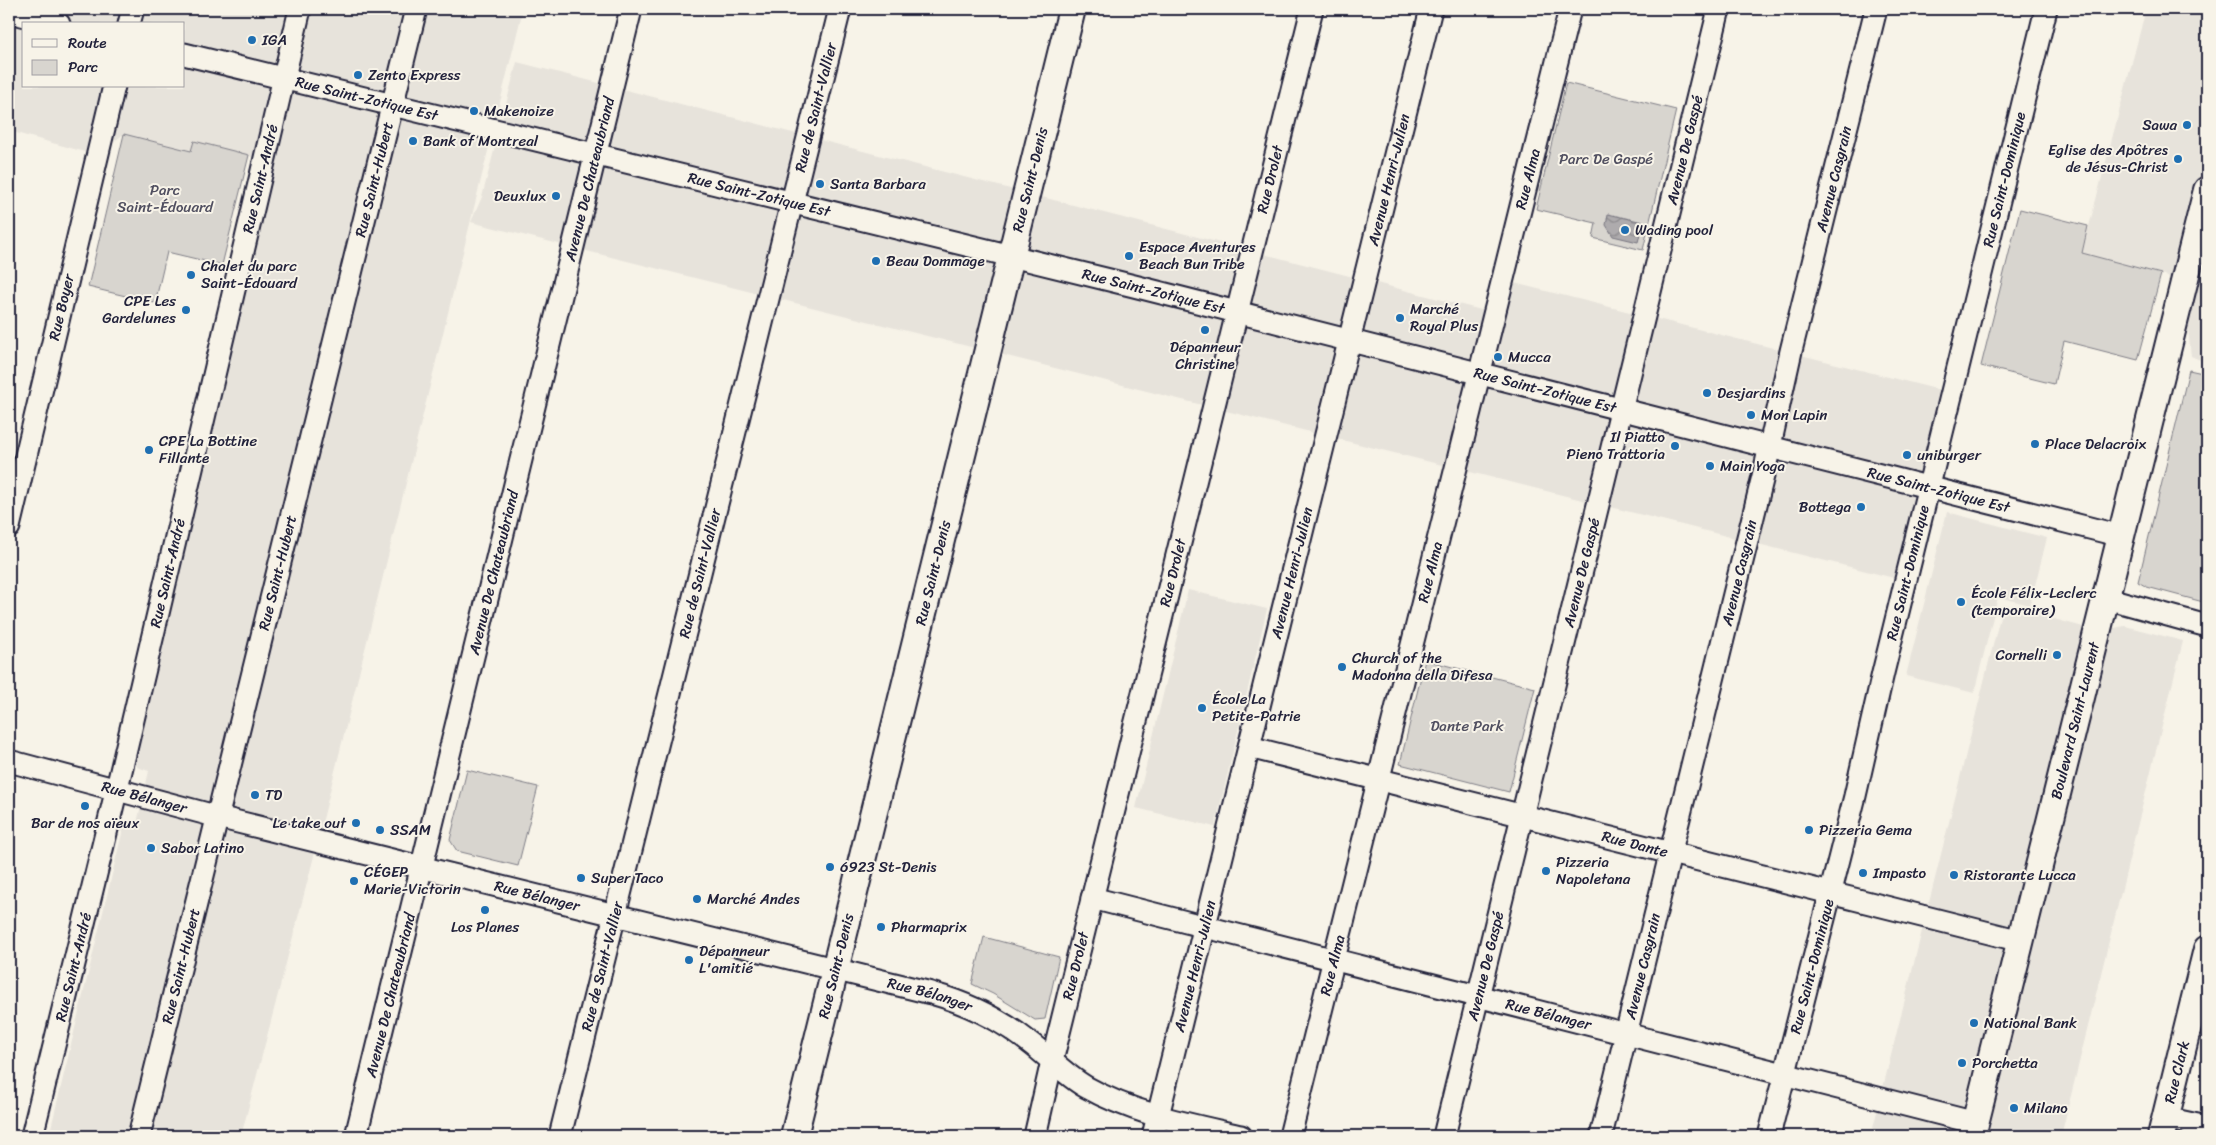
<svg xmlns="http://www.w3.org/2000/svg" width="2216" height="1145" viewBox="0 0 2216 1145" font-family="Sriracha,sans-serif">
  <defs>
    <pattern id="water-waves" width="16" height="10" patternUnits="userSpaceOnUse" patternTransform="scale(1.25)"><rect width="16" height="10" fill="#aeabad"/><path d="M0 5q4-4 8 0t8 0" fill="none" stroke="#8d8b8e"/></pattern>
  </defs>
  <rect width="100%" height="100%" fill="#f7f3e8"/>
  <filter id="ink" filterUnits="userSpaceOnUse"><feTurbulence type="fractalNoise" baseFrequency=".02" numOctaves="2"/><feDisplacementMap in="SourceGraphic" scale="10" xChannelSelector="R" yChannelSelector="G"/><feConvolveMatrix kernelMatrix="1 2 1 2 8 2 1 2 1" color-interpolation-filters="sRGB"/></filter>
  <g filter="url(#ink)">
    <path fill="#e7e3db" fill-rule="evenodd" d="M 9,9 L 523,9 L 313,860 L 241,1136 L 49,1136 L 125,821 L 137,823 L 149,771 L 137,767 L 129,734 L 264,160 L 194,141 L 192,151 L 124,134 L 96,155 L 9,131 ZM 24,24 L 184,24 L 184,86 L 24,86 Z
      M 2146,9 L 2207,9 L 2207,363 L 2191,356 L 2183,285 L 2162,274 L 2082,253 Z
      M 517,62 L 1493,313 L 1502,280 L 1952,393 L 1906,581 L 471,222 L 482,197 Z
      M 1947,512 L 2047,538 L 2030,605 L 1998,597 L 1974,693 L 1906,676 Z
      M 1188,590 L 1267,609 L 1215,827 L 1136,808 Z
      M 2003,605 L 2098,631 L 2125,626 L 2183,641 L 2061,1136 L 1871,1136 Z"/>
    <path fill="#d8d5cf" stroke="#7d7c85" d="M 1566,83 L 1676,110 L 1643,250 L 1593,238 L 1596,223 L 1536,209 Z
      M 124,134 L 191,151 L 194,141 L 249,155 L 222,265 L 167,252 L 155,303 L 88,287 Z
      M 2020,209 L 2088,226 L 2082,253 L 2161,274 L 2138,360 L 2064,341 L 2054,384 L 1981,366 Z
      M 2189,370 L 2207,374 L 2207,603 L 2147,587 L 2138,582 Z
      M 1425,660 L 1535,688 L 1509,792 L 1400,764 Z
      M 467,770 L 538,787 L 518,866 L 457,851 L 450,840 Z
      M 984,937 L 1059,957 L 1045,1019 L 1035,1020 L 993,994 L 972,984 Z"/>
    <path fill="url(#water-waves)" stroke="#76747f" d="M 1608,214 L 1643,222 L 1638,242 L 1613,236 L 1606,225 Z"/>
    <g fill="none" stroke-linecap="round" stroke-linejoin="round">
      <defs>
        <g id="minor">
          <path d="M 9,12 L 59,24"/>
          <path d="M 129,24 L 133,9"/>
          <path id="s1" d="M 184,54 L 1134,286 L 2121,536"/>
          <path id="s2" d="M 9,527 L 114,86"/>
          <path d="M 2106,598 L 2207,626"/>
          <path id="s3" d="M 1249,747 L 2021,941"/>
          <path id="s4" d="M 9,761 L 230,820 L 931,993 C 967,1003 1000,1019 1029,1042 C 1049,1057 1065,1075 1086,1087 C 1134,1114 1188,1124 1241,1136"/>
          <path id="s5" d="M 1092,898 L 1976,1123"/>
          <path d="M 2165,1118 L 2207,1127"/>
          <path id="s6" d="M 32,1136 L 117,788 L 300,9"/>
          <path id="s7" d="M 139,1136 L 416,9"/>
          <path id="s8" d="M 356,1136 L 631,9"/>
          <path id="s9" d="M 560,1136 L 840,9"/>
          <path id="s10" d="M 1035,1136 L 1052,1061 L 1312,9"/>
          <path id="s11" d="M 1153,1136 L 1431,9"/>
          <path id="s12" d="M 1290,1136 L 1570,9"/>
          <path id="s13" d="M 1444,1136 L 1719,9"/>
          <path id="s14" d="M 1601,1136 L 1765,468 L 1791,351 L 1876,9"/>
          <path id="s15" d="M 1769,1136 L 1855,796 L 1883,673 L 2046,9"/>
        </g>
        <g id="major">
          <path id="s16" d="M 794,1136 L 1072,9"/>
          <path id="s17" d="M 1972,1136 L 2207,190"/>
          <path id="s18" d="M 2161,1136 L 2207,949"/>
        </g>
      </defs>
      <use href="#minor" stroke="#22223b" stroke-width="25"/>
      <use href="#major" stroke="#22223b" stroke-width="30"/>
      <use href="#minor" stroke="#f7f3e8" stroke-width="21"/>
      <use href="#major" stroke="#f7f3e8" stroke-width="26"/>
    </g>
  </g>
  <g fill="#1f6fb2" stroke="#f7f3e8" stroke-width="2">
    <circle cx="252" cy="40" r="5"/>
    <circle cx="358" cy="75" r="5"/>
    <circle cx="474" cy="111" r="5"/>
    <circle cx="2187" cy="125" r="5"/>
    <circle cx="413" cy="141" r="5"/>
    <circle cx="2178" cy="159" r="5"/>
    <circle cx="820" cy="184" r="5"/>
    <circle cx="556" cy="196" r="5"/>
    <circle cx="1625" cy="230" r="5"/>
    <circle cx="1129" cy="256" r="5"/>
    <circle cx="876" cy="261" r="5"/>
    <circle cx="191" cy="275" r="5"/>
    <circle cx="186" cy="310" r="5"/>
    <circle cx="1400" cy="318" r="5"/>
    <circle cx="1205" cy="330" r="5"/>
    <circle cx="1498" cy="357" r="5"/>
    <circle cx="1707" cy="393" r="5"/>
    <circle cx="1751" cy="415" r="5"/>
    <circle cx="2035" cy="444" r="5"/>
    <circle cx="1675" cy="446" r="5"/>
    <circle cx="149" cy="450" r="5"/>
    <circle cx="1907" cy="455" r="5"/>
    <circle cx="1710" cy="466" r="5"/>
    <circle cx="1861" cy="507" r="5"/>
    <circle cx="1961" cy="602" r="5"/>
    <circle cx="2057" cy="655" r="5"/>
    <circle cx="1342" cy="667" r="5"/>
    <circle cx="1202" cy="708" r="5"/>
    <circle cx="255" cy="795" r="5"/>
    <circle cx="85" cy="806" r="5"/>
    <circle cx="356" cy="823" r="5"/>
    <circle cx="380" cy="830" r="5"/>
    <circle cx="1809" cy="830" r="5"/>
    <circle cx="151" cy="848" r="5"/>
    <circle cx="830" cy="867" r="5"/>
    <circle cx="1546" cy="871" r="5"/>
    <circle cx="1863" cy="873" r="5"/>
    <circle cx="1954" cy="875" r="5"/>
    <circle cx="581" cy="878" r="5"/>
    <circle cx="354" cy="881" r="5"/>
    <circle cx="697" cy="899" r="5"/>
    <circle cx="485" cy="910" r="5"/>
    <circle cx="881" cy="927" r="5"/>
    <circle cx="689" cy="960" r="5"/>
    <circle cx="1974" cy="1023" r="5"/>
    <circle cx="1962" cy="1063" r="5"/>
    <circle cx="2014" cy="1108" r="5"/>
  </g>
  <g text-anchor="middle" stroke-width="4" stroke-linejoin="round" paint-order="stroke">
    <g font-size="15" fill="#22223b" stroke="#f7f3e8" text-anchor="start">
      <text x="262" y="45">IGA</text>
      <text x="368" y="80">Zento Express</text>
      <text x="484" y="116">Makenoize</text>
      <text x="2177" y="130" text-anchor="end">Sawa</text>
      <text x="423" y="146">Bank of Montreal</text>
      <text x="2168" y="155" text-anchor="end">Eglise des Apôtres<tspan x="2168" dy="17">de Jésus-Christ</tspan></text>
      <text x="830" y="189">Santa Barbara</text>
      <text x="546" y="201" text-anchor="end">Deuxlux</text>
      <text x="1635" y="235">Wading pool</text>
      <text x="1139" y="252">Espace Aventures<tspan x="1139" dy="17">Beach Bun Tribe</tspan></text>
      <text x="886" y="266">Beau Dommage</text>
      <text x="201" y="271">Chalet du parc<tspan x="201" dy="17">Saint-Édouard</tspan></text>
      <text x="176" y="306" text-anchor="end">CPE Les<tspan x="176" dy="17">Gardelunes</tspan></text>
      <text x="1410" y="314">Marché<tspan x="1410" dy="17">Royal Plus</tspan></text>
      <text x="1205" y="352" text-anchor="middle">Dépanneur<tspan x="1205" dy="17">Christine</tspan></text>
      <text x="1508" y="362">Mucca</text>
      <text x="1717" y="398">Desjardins</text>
      <text x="1761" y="420">Mon Lapin</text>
      <text x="1665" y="442" text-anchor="end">Il Piatto<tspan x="1665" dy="17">Pieno Trattoria</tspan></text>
      <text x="159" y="446">CPE La Bottine<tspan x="159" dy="17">Fillante</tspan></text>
      <text x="2045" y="449">Place Delacroix</text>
      <text x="1917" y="460">uniburger</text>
      <text x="1720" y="471">Main Yoga</text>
      <text x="1851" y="512" text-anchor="end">Bottega</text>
      <text x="1971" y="598">École Félix-Leclerc<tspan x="1971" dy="17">(temporaire)</tspan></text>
      <text x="2047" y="660" text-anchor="end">Cornelli</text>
      <text x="1352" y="663">Church of the<tspan x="1352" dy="17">Madonna della Difesa</tspan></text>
      <text x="1212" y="704">École La<tspan x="1212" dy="17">Petite-Patrie</tspan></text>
      <text x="265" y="800">TD</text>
      <text x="85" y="828" text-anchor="middle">Bar de nos aïeux</text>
      <text x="346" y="828" text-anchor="end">Le take out</text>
      <text x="390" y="835">SSAM</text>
      <text x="1819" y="835">Pizzeria Gema</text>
      <text x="161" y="853">Sabor Latino</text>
      <text x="1556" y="867">Pizzeria<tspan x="1556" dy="17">Napoletana</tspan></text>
      <text x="840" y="872">6923 St-Denis</text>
      <text x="364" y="877">CÉGEP<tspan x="364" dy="17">Marie-Victorin</tspan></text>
      <text x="1873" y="878">Impasto</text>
      <text x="1964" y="880">Ristorante Lucca</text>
      <text x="591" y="883">Super Taco</text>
      <text x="707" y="904">Marché Andes</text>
      <text x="485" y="932" text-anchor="middle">Los Planes</text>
      <text x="891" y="932">Pharmaprix</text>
      <text x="699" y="956">Dépanneur<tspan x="699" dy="17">L'amitié</tspan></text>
      <text x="1984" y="1028">National Bank</text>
      <text x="1972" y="1068">Porchetta</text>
      <text x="2024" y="1113">Milano</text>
    </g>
    <g font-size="15" fill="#22223b" stroke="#f7f3e8">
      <text dy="5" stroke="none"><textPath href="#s1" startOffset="188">Rue Saint-Zotique Est</textPath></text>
      <text dy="5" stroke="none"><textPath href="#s9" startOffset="1060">Rue de Saint-Vallier</textPath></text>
      <text dy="5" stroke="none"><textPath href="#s13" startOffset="1015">Avenue De Gaspé</textPath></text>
      <text dy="5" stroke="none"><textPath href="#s6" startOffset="984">Rue Saint-André</textPath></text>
      <text dy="5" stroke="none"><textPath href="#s7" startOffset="985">Rue Saint-Hubert</textPath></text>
      <text dy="5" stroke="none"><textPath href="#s8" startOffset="985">Avenue De Chateaubriand</textPath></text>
      <text dy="5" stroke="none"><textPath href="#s16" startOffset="985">Rue Saint-Denis</textPath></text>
      <text dy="5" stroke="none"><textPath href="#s10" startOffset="985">Rue Drolet</textPath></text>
      <text dy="5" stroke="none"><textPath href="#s11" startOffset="985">Avenue Henri-Julien</textPath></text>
      <text dy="5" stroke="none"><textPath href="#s12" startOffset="986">Rue Alma</textPath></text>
      <text dy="5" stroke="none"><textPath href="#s14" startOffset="985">Avenue Casgrain</textPath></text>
      <text dy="5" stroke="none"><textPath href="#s15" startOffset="985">Rue Saint-Dominique</textPath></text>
      <text dy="5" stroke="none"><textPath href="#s1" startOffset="592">Rue Saint-Zotique Est</textPath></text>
      <text dy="5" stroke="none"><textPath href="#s1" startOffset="998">Rue Saint-Zotique Est</textPath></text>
      <text dy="5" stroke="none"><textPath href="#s2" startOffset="226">Rue Boyer</textPath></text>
      <text dy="5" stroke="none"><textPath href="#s1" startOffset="1402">Rue Saint-Zotique Est</textPath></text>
      <text dy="5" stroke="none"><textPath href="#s1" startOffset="1808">Rue Saint-Zotique Est</textPath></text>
      <text dy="5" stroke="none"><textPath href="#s7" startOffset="580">Rue Saint-Hubert</textPath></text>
      <text dy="5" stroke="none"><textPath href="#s8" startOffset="580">Avenue De Chateaubriand</textPath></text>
      <text dy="5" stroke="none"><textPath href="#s10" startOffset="580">Rue Drolet</textPath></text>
      <text dy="5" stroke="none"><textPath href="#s11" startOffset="580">Avenue Henri-Julien</textPath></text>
      <text dy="5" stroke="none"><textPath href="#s12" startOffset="581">Rue Alma</textPath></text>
      <text dy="5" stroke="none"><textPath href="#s6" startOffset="579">Rue Saint-André</textPath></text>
      <text dy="5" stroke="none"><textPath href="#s9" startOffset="580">Rue de Saint-Vallier</textPath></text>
      <text dy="5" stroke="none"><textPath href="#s16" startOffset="580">Rue Saint-Denis</textPath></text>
      <text dy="5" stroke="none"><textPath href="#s13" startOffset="580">Avenue De Gaspé</textPath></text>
      <text dy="5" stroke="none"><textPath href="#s14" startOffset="580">Avenue Casgrain</textPath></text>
      <text dy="5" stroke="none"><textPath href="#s15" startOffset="580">Rue Saint-Dominique</textPath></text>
      <text dy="5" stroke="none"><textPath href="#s17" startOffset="428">Boulevard Saint-Laurent</textPath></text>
      <text dy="5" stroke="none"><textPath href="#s4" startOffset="140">Rue Bélanger</textPath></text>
      <text dy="5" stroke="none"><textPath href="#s3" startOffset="398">Rue Dante</textPath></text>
      <text dy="5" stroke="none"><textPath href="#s4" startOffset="545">Rue Bélanger</textPath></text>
      <text dy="5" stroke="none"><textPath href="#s7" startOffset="175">Rue Saint-Hubert</textPath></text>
      <text dy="5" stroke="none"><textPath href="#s9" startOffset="175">Rue de Saint-Vallier</textPath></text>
      <text dy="5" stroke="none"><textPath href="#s16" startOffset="175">Rue Saint-Denis</textPath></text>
      <text dy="5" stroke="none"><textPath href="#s10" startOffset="175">Rue Drolet</textPath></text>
      <text dy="5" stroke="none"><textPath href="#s11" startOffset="175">Avenue Henri-Julien</textPath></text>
      <text dy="5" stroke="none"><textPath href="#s12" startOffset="176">Rue Alma</textPath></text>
      <text dy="5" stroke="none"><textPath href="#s13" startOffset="175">Avenue De Gaspé</textPath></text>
      <text dy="5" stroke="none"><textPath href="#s14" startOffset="175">Avenue Casgrain</textPath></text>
      <text dy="5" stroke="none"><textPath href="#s15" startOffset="175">Rue Saint-Dominique</textPath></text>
      <text dy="5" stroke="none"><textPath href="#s6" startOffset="174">Rue Saint-André</textPath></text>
      <text dy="5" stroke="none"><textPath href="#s8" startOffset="145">Avenue De Chateaubriand</textPath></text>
      <text dy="5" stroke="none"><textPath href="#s4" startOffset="950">Rue Bélanger</textPath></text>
      <text dy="5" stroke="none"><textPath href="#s5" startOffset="471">Rue Bélanger</textPath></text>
      <text dy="5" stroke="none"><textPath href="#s18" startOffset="66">Rue Clark</textPath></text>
    </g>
    <g font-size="15" fill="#504f60" stroke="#f7f3e8">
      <text x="1606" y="164">Parc De Gaspé</text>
      <text x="165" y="195">Parc<tspan x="165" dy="17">Saint-Édouard</tspan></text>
      <text x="1467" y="731">Dante Park</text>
    </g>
  </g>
  <rect width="2216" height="1145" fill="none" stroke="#f7f3e8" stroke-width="30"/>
  <rect x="15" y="15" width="2186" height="1115" fill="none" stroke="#22223b" stroke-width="2" filter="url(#ink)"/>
  <rect x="22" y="22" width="162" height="65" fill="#f7f3e8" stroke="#a29fa3"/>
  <rect x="32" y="39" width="25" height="8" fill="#f7f3e8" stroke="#a29fa3"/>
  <text x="68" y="48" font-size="15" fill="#22223b">Route</text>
  <rect x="32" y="60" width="25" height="15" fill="#d8d5cf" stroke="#a29fa3"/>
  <text x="68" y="72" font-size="15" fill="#22223b">Parc</text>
</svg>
